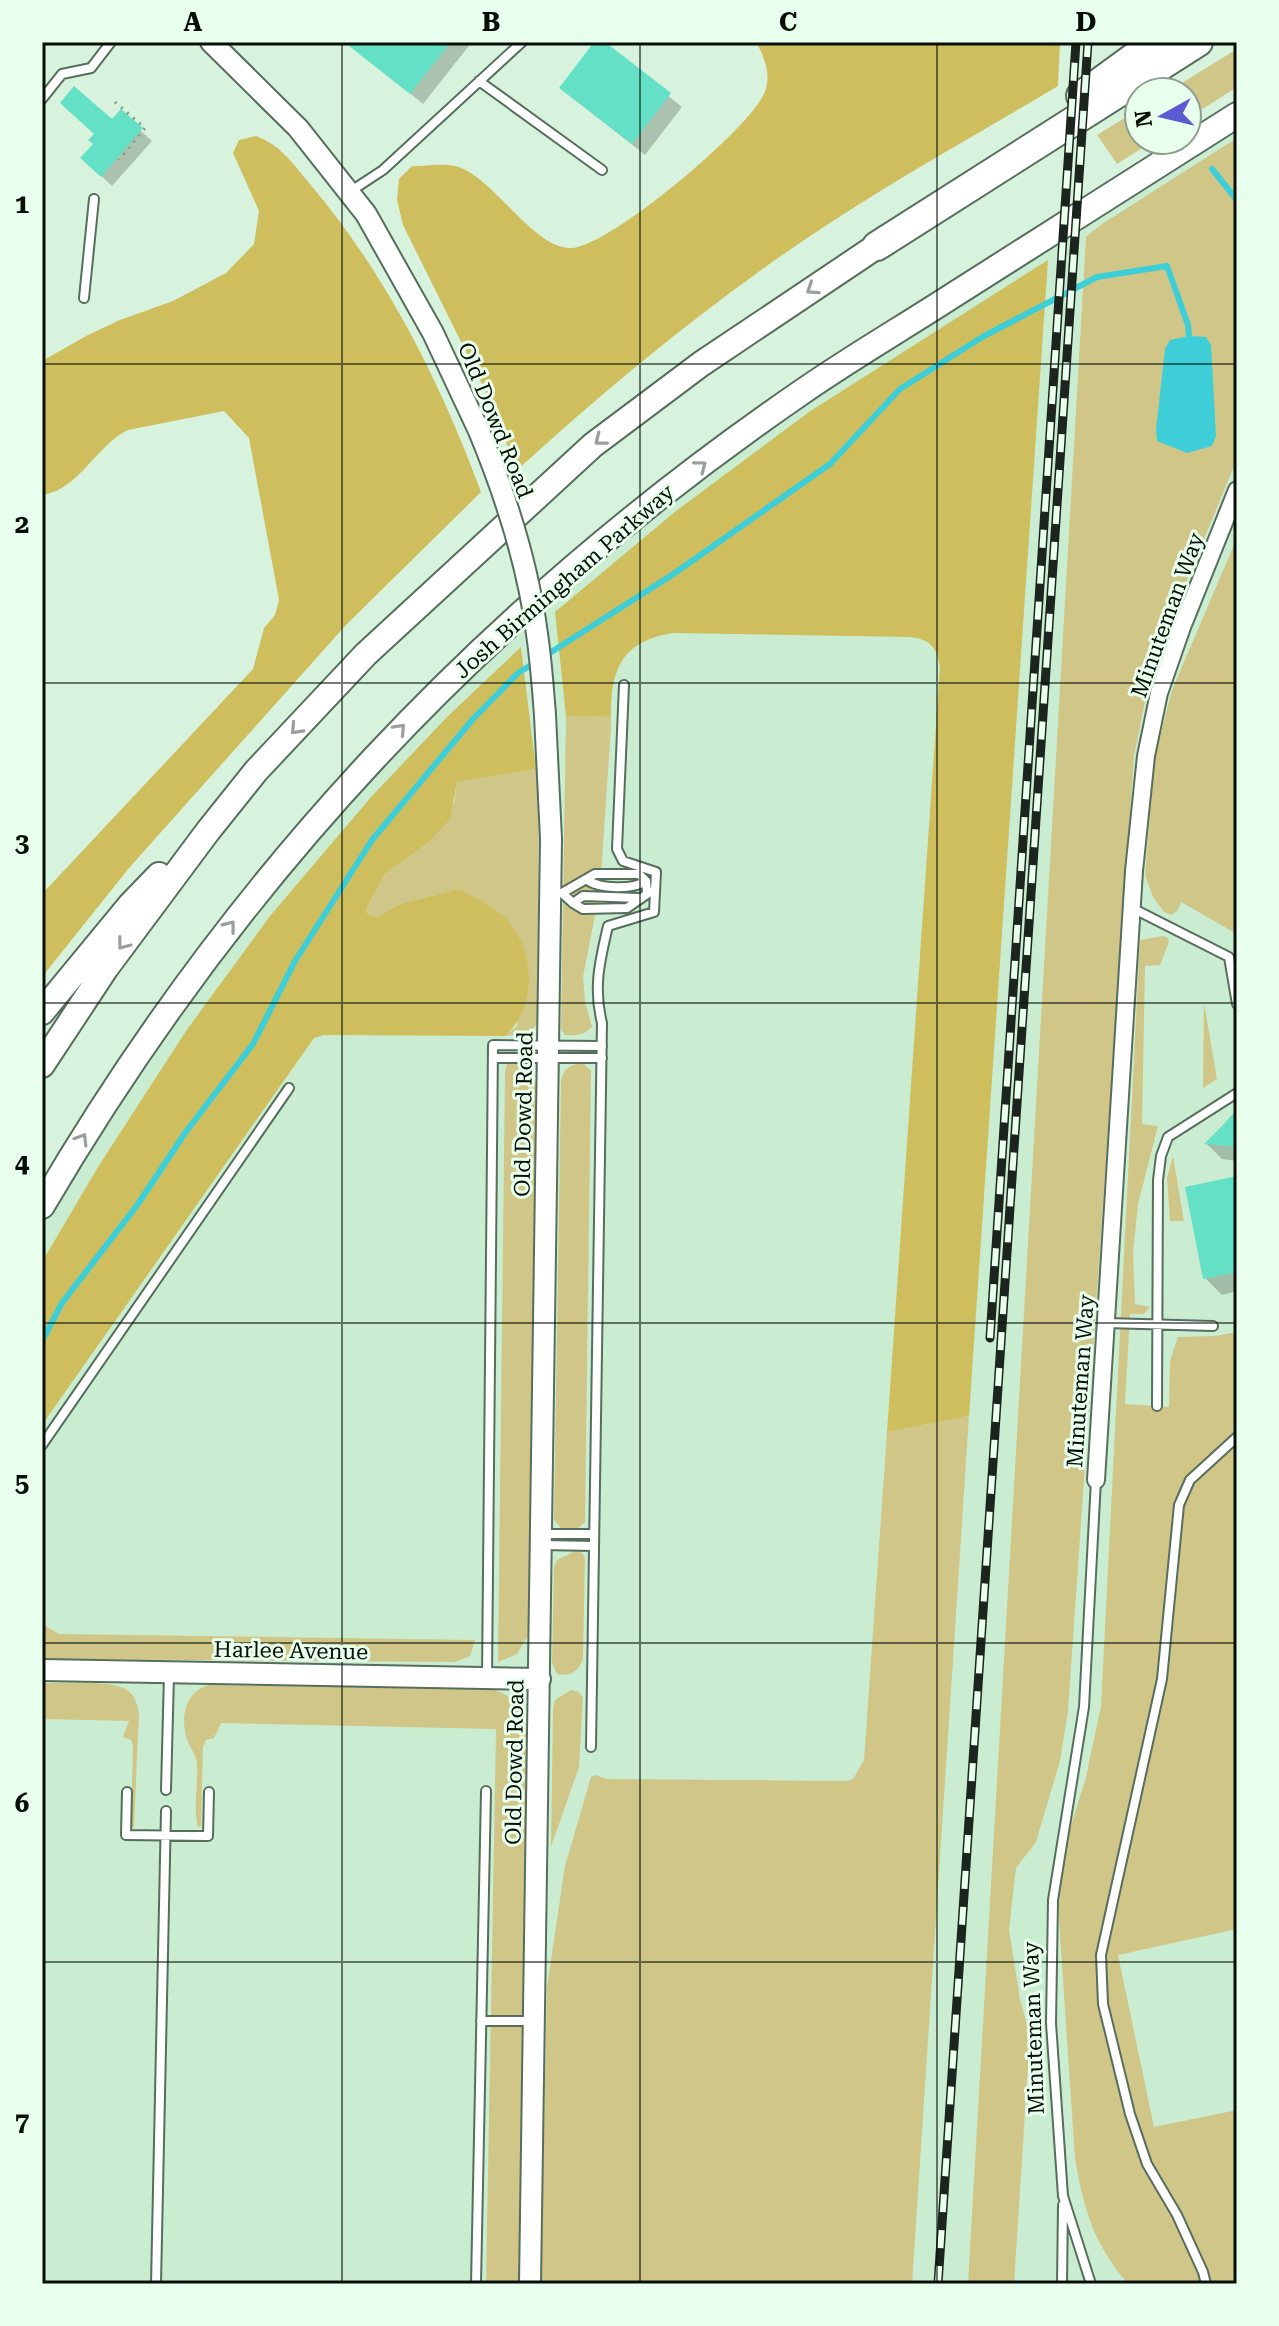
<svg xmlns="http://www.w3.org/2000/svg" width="1279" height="2326" viewBox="0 0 1279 2326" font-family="'Roboto Serif',serif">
  <rect width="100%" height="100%" fill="#d8f3dd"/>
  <path fill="#caedd1" d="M 1237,115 L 1237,2284 L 42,2284 L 42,1206 L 322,814 L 664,494 Z"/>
  <path fill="#d0c688" d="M 1237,49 L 1237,87 L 1187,119 L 1187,92 L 1167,92 Z
    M 1139,109 L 1139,140 L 1155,140 L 1117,164 L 1097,135 Z
    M 1237,138 L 1237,459 L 1171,619 L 1148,687 L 1134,756 L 1068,1711 L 1060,1761 L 1036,1842 L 1016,1868 L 1009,1930 L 1020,1999 L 1030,2035 L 1014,2284 L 968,2284 L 1086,237 L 1102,224 Z
    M 1237,538 L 1237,934 L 1181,902 L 1178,910 L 1171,915 L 1164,912 L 1153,897 L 1145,875 L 1155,756 L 1172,690 Z
    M 566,716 L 611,717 L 611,728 L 600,890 L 583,977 L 585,1002 L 592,1026 C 586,1035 575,1036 565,1035 L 561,1029 Z
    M 536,769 L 539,784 L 537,1024 L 529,1034 L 505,1036 L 517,1026 L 520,939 L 504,918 L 459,889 L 400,904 L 377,917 L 368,915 L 366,909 L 385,874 L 428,843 L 454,803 L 457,782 Z
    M 1163,936 L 1168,938 L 1169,942 L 1160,965 L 1145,966 L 1142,1124 L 1158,1126 L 1138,1204 L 1133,1253 L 1135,1304 L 1150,1307 L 1144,1314 L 1130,1314 L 1125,1404 L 1169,1407 L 1170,1361 L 1178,1337 L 1215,1336 L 1237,1332 L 1237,1929 L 1118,1955 L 1154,2127 L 1237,2110 L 1237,2284 L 1128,2284 C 1093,2242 1084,2211 1075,2158 L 1058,1906 L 1059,1864 L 1086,1777 L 1101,1706 L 1140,940 Z
    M 1204,1003 L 1217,1079 L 1203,1088 Z
    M 513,1063 L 530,1067 L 537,1086 L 529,1634 L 517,1654 L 498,1662 L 505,1070 L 507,1064 Z
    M 583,1063 L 591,1071 L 585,1522 L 577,1529 L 561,1528 L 554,1520 L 561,1082 C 562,1069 571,1064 583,1063 Z
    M 1173,1156 L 1184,1221 L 1170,1221 L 1167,1178 Z
    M 969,1416 L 912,2284 L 541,2284 L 547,1987 L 565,1866 L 591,1777 L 595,1775 L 607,1779 L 847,1781 L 853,1779 L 864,1760 L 887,1432 Z
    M 575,1551 L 582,1553 L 585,1558 L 583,1659 C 579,1671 570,1677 557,1674 L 552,1663 L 554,1567 L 557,1560 Z
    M 42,1624 L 59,1634 L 475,1640 L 470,1656 L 455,1662 L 42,1659 Z
    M 42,1683 C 62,1684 111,1679 127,1690 C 135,1695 137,1704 139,1713 L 134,1828 L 131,1826 L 133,1746 L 131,1740 L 123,1737 L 129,1721 L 42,1719 Z
    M 210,1685 L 491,1689 C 521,1697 526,1717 529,1746 L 520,2284 L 486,2284 L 496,1729 L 221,1723 L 214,1738 L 206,1740 L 203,1747 L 201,1825 L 198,1828 C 193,1809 198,1785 197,1765 C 197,1755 191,1750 188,1742 C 179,1719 185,1690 210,1685 Z
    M 571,1690 L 577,1691 L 583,1697 L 579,1767 L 551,1847 L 553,1709 L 555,1700 Z"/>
  <path fill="#cebe5e" d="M 756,42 L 1060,42 L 1058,86 C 983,131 906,173 833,221 C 720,294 616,380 517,470 L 485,390 L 403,225 L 397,200 L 399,179 L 412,166 C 425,166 442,163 455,166 C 493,175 533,250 572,248 C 610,246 748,130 764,94 C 772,76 765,58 756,42 Z
    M 256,136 C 282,146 292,163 310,184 C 386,274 440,381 481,492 L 345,626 L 129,868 L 42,977 L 42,894 L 253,669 L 264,628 L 275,615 L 279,600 L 249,438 L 224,411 L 128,430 C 95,446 79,490 42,495 L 42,361 L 88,335 L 120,320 L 173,301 L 226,273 L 254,244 L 259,211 L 233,153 L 239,140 Z
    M 1048,260 L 969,1416 L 887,1432 L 940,667 C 937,647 930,639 909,637 L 672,633 C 621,642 611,669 611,717 L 566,716 L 555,612 L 676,511 L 809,412 Z
    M 521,647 L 536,769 L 457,782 L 450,819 L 428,843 L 385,874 L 366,909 L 368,915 L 377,917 L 400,904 L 459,889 C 474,897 490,905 503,916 C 536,946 538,1007 505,1036 L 323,1035 L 314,1038 L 42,1425 L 42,1262 L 98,1167 L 186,1031 L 270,916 L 372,796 L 448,716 Z"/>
  <path fill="#3dced8" d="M 1189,336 L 1206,337 L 1211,345 L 1216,436 L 1212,446 L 1187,453 L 1157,441 L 1156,430 L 1165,349 L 1170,340 Z"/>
  <path fill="#0003" d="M 364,42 L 472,42 L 423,104 L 357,50 Z
    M 597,42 L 602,42 L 682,107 L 645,155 L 574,99 Z
    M 121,112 L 152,141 L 112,186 L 94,169 L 113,122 Z
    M 1237,1115 L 1237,1161 L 1222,1159 L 1207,1144 Z
    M 1237,1178 L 1237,1291 L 1222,1295 L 1205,1278 Z"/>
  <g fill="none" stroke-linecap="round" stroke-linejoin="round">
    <path stroke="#3dced8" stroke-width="6" d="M 1212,169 L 1237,200
      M 545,656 L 672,575 L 830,464 L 900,389 L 984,336 L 1097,277 L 1167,266 L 1188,325 L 1189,336
      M 42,1341 L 62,1303 L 138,1204 L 185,1133 L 253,1044 L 295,961 L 372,840 L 473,719 L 518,673 L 536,662"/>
  </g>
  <path fill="#63e0c5" d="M 344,42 L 451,42 L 410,94 Z
    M 594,42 L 605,42 L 671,93 L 632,144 L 559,88 Z
    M 74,86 L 112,119 L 121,109 L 143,128 L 101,177 L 80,158 L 93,144 L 88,140 L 94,134 L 60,103 Z
    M 1237,1109 L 1237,1147 L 1204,1144 L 1223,1125 Z
    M 1237,1176 L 1237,1272 L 1203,1279 L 1185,1187 Z"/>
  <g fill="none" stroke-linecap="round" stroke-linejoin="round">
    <defs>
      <path id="service" d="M 479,81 L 602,170
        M 42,99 L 62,74 L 91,68 L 111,42
        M 351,191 L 383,170 L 522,42
        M 84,298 L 94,199
        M 587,880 C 600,889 633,890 646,881
        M 550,893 L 562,893 L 595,874 L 639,874 L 646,881 L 647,892
        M 562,893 L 573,903 L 583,896 L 639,898
        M 573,903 L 583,909 L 627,908 L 650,892
        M 1132,908 L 1229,957 L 1237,1004
        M 493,1058 L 602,1058
        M 1106,1323 L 1213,1326
        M 1157,1406 L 1158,1180 L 1161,1156 L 1168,1137 L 1237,1093
        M 42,1445 L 289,1088
        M 543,1534 L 594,1534
        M 543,1545 L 594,1546
        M 487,1677 L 493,1045 L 602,1046
        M 591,1747 L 602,1023 C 593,988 600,960 608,926 L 654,912 L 656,872 L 623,861 L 617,849 L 624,685
        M 166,1790 L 169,1675
        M 127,1792 L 126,1835 L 208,1836 L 209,1792
        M 481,2021 L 533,2021
        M 156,2284 L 166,1811
        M 476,2284 L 486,1791
        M 1062,2284 L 1063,2205
        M 1091,2284 L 1063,2196 L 1051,2023 L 1053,1900 L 1084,1707 L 1096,1480
        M 1206,2284 L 1203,2272 L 1177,2215 L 1147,2164 L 1130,2114 L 1103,2004 L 1101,1955 L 1162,1679 L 1179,1505 L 1190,1480 L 1237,1437"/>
      <path id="minor" d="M 1096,1480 L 1134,871 L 1146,756 L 1159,693 L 1182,627 L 1237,490"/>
      <path id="tertiary" d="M 211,42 L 298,128 L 366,214 L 433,333 L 479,431
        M 42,1670 L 540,1679
        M 530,2284 L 551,839 L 545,715"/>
      <path id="secondary" d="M 42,1012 L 131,904 L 159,875
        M 42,1065 L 106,968 L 208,831 L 256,771 L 366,654 L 593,445 L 701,364 L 877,246
        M 42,1206 C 235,876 484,611 799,394 C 849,359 901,329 952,296 C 1047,236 1142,175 1237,115"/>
      <path id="trunk" d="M 1081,96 L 1155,42
        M 877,246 L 1198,42"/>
    </defs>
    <use href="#service" stroke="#566e5c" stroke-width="12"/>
    <use href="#minor" stroke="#566e5c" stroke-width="20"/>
    <use href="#tertiary" stroke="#566e5c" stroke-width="24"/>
    <use href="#secondary" stroke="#566e5c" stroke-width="28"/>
    <use href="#trunk" stroke="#566e5c" stroke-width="32"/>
    <path stroke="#879b8b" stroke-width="3" stroke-dasharray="2 6" stroke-linecap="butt" d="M 115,102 L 145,128 L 119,160"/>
    <use href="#service" stroke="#fff" stroke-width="8"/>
    <use href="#minor" stroke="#fff" stroke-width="16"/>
    <use href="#tertiary" stroke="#fff" stroke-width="20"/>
    <use href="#secondary" stroke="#fff" stroke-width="24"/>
    <use href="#trunk" stroke="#fff" stroke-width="28"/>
    <defs>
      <path id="rail" d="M 990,1338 L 1076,42
        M 938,2284 L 1088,42"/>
    </defs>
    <use href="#rail" stroke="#1b251d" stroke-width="9"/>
    <use href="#rail" stroke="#e9ffed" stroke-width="6" stroke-dasharray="18" stroke-linecap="butt"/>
    <defs>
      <path id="tertiary-bridge" d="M 479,431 C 506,496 528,565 537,634 C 541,661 543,688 545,715"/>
    </defs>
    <use href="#tertiary-bridge" stroke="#566e5c" stroke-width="24" stroke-linecap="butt"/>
    <use href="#tertiary-bridge" stroke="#fff" stroke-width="20"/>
  </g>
  <defs><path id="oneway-chevron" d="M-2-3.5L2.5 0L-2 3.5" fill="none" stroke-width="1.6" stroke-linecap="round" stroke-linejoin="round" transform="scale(2)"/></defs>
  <g stroke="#9b9f9c">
    <use href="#oneway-chevron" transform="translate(812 289) rotate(146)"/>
    <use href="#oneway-chevron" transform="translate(600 440) rotate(142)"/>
    <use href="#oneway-chevron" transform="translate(701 466) rotate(-37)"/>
    <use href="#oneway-chevron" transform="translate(296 729) rotate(133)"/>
    <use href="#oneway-chevron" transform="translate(400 729) rotate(-47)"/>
    <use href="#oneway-chevron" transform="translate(230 926) rotate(-52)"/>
    <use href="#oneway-chevron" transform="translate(123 944) rotate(127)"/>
    <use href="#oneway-chevron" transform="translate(82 1139) rotate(-58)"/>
  </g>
  <path fill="none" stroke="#060e07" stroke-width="2" stroke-opacity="0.55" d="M 342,42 L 342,2284M 640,42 L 640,2284M 937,42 L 937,2284M 42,364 L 1237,364M 42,683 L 1237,683M 42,1003 L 1237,1003M 42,1323 L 1237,1323M 42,1643 L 1237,1643M 42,1962 L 1237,1962"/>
  <g text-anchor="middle" stroke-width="6" stroke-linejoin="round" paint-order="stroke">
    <g font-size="22" fill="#060e07" stroke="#e9ffed">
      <text transform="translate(496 420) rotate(68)" y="8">Old Dowd Road</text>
      <text transform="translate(564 581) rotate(-41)" y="8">Josh Birmingham Parkway</text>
      <text transform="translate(1167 615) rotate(-70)" y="8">Minuteman Way</text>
      <text transform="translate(523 1114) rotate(-89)" y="8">Old Dowd Road</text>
      <text transform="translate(1080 1381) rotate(-86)" y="8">Minuteman Way</text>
      <text transform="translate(291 1650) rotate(1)" y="8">Harlee Avenue</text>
      <text transform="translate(514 1762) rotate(-89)" y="8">Old Dowd Road</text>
      <text transform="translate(1033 2028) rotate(-92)" y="8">Minuteman Way</text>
    </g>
  </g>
  <rect width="1279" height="2326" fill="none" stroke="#e9ffed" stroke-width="88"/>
  <g transform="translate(1163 116) rotate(262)"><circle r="38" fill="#e9ffed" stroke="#8e9f91" stroke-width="2"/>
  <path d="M0-6L14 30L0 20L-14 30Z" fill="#5b5ad2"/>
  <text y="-12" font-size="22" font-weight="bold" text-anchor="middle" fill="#060e07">N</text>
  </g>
  <rect x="44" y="44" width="1191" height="2238" fill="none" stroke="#060e07" stroke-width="3"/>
  <g font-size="26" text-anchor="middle" font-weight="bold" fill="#060e07">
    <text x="193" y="31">A</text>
    <text x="491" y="31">B</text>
    <text x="788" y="31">C</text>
    <text x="1086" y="31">D</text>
    <text x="22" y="213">1</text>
    <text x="22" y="533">2</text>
    <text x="22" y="852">3</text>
    <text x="22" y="1172">4</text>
    <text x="22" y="1492">5</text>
    <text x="22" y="1812">6</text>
    <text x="22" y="2131">7</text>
  </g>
</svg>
